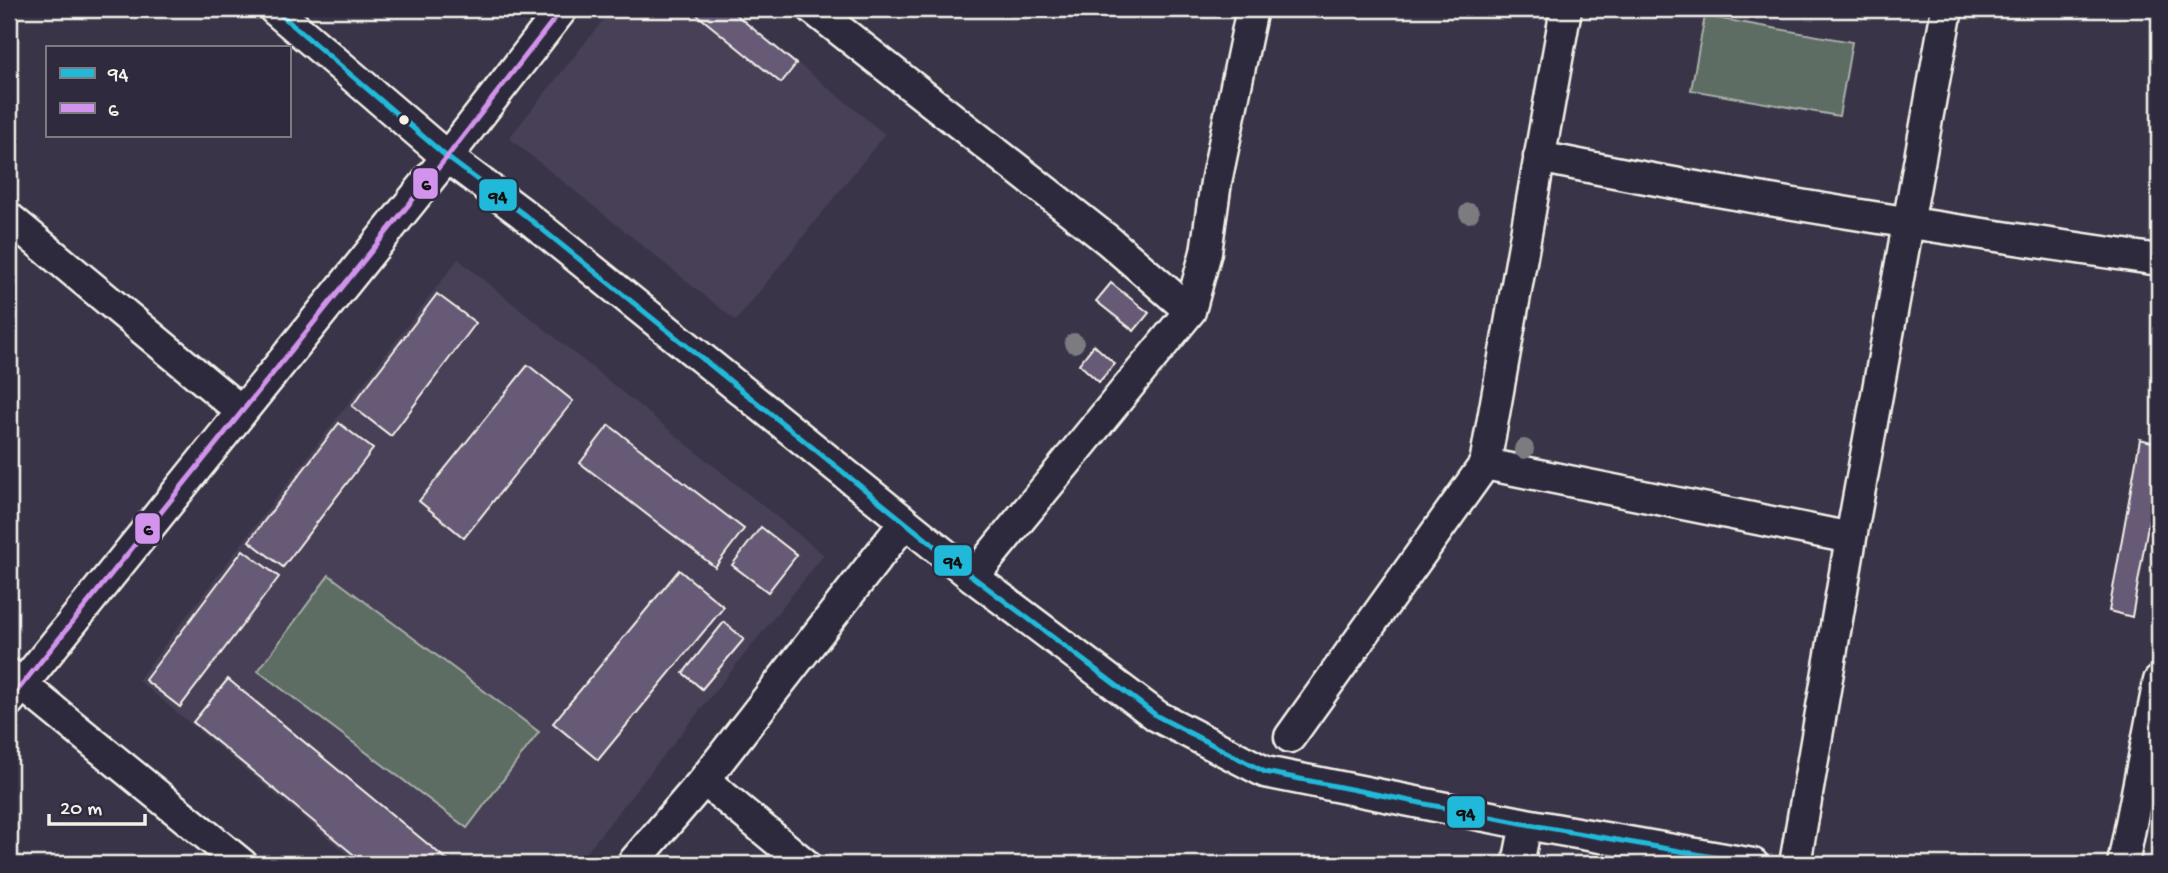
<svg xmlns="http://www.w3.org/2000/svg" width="2168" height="873" viewBox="0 0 2168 873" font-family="'Gochi Hand',sans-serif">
  <rect width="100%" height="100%" fill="#3a3449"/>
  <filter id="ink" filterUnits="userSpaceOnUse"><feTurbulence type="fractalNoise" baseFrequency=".0143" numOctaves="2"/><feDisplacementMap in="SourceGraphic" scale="14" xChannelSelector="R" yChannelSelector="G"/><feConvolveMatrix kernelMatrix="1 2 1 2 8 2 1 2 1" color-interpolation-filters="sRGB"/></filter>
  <g filter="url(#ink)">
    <path fill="#473f57" d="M 612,9 L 731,9 L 885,134 L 736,321 L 509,138 Z
      M 458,259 L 824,555 L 577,864 L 359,864 L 138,680 Z"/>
    <path fill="#5d6d64" stroke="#a8afa6" stroke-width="2" d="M 1705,16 L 1852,42 L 1839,116 L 1691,90 Z
      M 329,575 L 539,732 L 467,828 L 258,671 Z"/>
    <path fill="#665a77" stroke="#f4f1e8" stroke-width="2" d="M 690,9 L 729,9 L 796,64 L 781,83 Z
      M 1111,283 L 1149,313 L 1134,331 L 1096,301 Z
      M 437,294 L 476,323 L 391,436 L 352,406 Z
      M 1094,345 L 1115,364 L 1099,382 L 1079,364 Z
      M 528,365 L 573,401 L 464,538 L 419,501 Z
      M 339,423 L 373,449 L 283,567 L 249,541 Z
      M 609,425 L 744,529 L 715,567 L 580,463 Z
      M 2140,439 L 2159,444 L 2159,462 L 2132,617 L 2109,611 Z
      M 761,527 L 797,555 L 768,592 L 732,565 Z
      M 243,550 L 279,577 L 180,707 L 145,680 Z
      M 679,570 L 724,607 L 598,760 L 553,723 Z
      M 724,622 L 744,639 L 702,689 L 683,673 Z
      M 228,679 L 452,864 L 365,864 L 193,722 Z"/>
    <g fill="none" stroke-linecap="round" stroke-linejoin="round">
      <defs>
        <path id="minor" d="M 274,9 L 447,157 L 522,213 L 973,577 L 1157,716 L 1265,772 L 1526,824 L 1753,864
          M 813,9 L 1109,241 L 1190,311
          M 1539,157 C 1744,199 1952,230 2159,260
          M 9,218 L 241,411
          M 1485,464 L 1851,538
          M 973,577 L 1190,311 L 1206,252 L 1216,182 L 1252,9
          M 9,674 L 242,864
          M 9,701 L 447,157 L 562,9
          M 1290,737 L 1485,464 L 1566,9
          M 704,780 L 805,864
          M 632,864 L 704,780 L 905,522
          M 1518,864 L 1526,824
          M 1795,864 L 1851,538 L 1947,9
          M 2123,864 L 2159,681"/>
      </defs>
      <use href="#minor" stroke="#f4f1e8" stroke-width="35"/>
      <use href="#minor" stroke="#2f2a3d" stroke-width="30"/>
      <defs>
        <path id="bus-1" d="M 274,9 L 447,157 L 522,213 L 973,577 L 1157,716 L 1265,772 L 1526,824 L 1753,864"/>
        <path id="bus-2" d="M 9,701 L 447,157 L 562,9"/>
      </defs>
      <use href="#bus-1" stroke="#2f2a3d" stroke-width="10"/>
      <use href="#bus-2" stroke="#2f2a3d" stroke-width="10"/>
      <use href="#bus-1" stroke="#20b9da" stroke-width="5"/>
      <use href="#bus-2" stroke="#d193ec" stroke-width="5"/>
    </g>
    <g fill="#7b7c80">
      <circle cx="1469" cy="213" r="10"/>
      <circle cx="1074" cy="343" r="10"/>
      <circle cx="1524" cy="449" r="10"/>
    </g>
  </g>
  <circle fill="#f4f1e8" stroke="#2f2a3d" stroke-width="2.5" cx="404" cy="120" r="6"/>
  <g stroke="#2f2a3d" stroke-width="2.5">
    <rect x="412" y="167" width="27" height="33" rx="7" fill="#d193ec"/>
    <rect x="478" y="178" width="40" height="34" rx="7" fill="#20b9da"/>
    <rect x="134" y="512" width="27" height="33" rx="7" fill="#d193ec"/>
    <rect x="933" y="544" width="40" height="33" rx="7" fill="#20b9da"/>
    <rect x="1446" y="795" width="40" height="34" rx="7" fill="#20b9da"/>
  </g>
  <g font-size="19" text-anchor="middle" font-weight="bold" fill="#111">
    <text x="426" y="190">6</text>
    <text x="498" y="202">94</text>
    <text x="148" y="535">6</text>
    <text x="953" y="567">94</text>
    <text x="1466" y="819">94</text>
  </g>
  <rect width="2168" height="873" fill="none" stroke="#2f2a3d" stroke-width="35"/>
  <rect x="18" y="18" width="2133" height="838" fill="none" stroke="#f4f1e8" stroke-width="2.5" filter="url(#ink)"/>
  <rect x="46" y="46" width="245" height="91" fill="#2f2a3d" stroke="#7e7a81" stroke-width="2"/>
  <rect x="60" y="68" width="35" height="10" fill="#20b9da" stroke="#7e7a81" stroke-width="2"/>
  <text x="108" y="80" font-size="21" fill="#f4f1e8">94</text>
  <rect x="60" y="103" width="35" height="10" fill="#d193ec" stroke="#7e7a81" stroke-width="2"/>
  <text x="108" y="116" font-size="21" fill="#f4f1e8">6</text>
  <path d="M49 814v10h96v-10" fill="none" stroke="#f4f1e8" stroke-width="3.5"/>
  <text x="60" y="814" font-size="21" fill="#f4f1e8" stroke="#2f2a3d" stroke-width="5" paint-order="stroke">20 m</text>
</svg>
